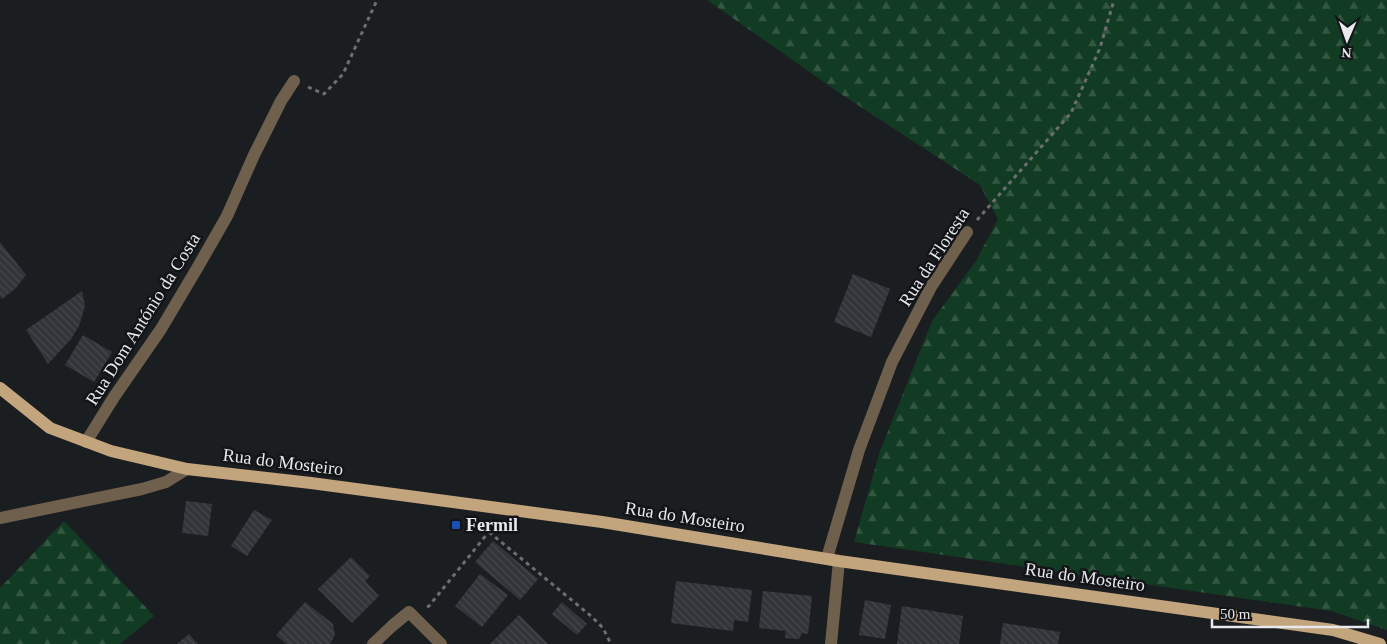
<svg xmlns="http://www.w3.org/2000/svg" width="1387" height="644" viewBox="0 0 1387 644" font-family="'Times New Roman',serif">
  <defs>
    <pattern id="forest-firs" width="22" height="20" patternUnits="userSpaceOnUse" patternTransform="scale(1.25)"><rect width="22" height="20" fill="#113b22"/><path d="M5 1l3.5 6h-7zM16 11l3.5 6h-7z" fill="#345742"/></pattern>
    <pattern id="building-back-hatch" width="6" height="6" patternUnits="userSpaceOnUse" patternTransform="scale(1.25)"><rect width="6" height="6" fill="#313438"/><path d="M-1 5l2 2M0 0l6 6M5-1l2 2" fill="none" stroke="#45484b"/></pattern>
  </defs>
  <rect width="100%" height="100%" fill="#1b1e21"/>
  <path fill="url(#forest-firs)" d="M 707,0 L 1387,0 L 1387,630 L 1331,611 L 854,542 L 880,451 L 932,321 L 976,261 L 998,219 L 980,185 L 841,94 Z
    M 64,521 L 154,616 L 120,644 L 0,644 L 0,588 Z"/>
  <path fill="url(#building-back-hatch)" d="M 0,242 L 26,275 L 16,288 L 2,299 L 0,296 Z
    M 853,274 L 890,289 L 871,337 L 834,322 Z
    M 82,291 L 85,306 L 79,326 L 71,339 L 48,364 L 26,330 Z
    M 83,335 L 112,352 L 94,382 L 65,365 Z
    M 186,501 L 212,504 L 208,536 L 182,533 Z
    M 254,510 L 272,520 L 247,556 L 231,546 Z
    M 493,541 L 538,579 L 520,600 L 475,562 Z
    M 351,557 L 370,576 L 365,581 L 379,596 L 352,623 L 318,589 Z
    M 480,574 L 508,595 L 482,627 L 455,606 Z
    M 676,581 L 752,590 L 748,622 L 734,620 L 733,631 L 671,623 Z
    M 763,591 L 812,596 L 808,634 L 802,633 L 799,639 L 785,638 L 786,631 L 759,628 Z
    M 865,600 L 891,605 L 885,639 L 859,635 Z
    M 305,602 L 333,624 L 335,635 L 330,644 L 286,644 L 276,635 Z
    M 562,602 L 587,624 L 577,635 L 552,614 Z
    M 902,606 L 963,616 L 959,644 L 897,644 Z
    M 519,615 L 548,644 L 490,644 Z
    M 1003,623 L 1060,632 L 1058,644 L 1000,644 Z
    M 189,634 L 198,644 L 177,644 Z"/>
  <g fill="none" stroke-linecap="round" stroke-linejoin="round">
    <path stroke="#6c6f72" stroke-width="3" stroke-dasharray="4 4" stroke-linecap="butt" d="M 308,87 L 324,94 L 343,74 L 377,0
      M 977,220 L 1071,113 L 1100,48 L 1114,0
      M 489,532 L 591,616 L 603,628 L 611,644
      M 427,607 L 429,606 L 496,523"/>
    <path stroke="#6f604e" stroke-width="12" d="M 86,442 L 114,397 L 161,329 L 199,265 L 227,216 L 254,155 L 281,101 L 294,81
      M 0,518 L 142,489 L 166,482 L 187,469
      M 827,558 L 859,450 L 892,362 L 931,287 L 967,232
      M 373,644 L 392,626 L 409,612 L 441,644
      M 831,644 L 839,561"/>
    <path stroke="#c2a47d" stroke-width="12" d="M 0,388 L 50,428 L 111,451 L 187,469 L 311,483 L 602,522 L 839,561 L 1333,630 L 1380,644"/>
  </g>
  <rect fill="#1a4fb4" stroke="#121418" stroke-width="2" x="451" y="520" width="10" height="10" rx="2.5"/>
  <g text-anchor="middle" stroke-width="5" stroke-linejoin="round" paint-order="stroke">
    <g font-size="18" fill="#e7e9ec" stroke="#121418">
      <text transform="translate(934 257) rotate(-57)" y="6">Rua da Floresta</text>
      <text transform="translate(143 319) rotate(-58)" y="6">Rua Dom António da Costa</text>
      <text transform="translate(283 462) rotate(7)" y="6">Rua do Mosteiro</text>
      <text transform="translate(685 517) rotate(9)" y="6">Rua do Mosteiro</text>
      <text transform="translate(1085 577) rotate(8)" y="6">Rua do Mosteiro</text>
    </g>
    <g font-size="18" font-weight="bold" fill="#e7e9ec" stroke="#121418" text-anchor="start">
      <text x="466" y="531">Fermil</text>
    </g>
  </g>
  <g transform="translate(1347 40) rotate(182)" stroke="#121418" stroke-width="4" paint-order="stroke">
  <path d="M0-4L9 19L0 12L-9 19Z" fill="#e7e9ec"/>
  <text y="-8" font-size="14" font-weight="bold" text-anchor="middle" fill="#e7e9ec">N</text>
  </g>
  <path d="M1212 619v8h156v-8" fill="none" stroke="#e7e9ec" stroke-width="2.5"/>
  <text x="1220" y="619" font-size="15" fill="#e7e9ec" stroke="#121418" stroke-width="4" paint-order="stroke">50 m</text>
</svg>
